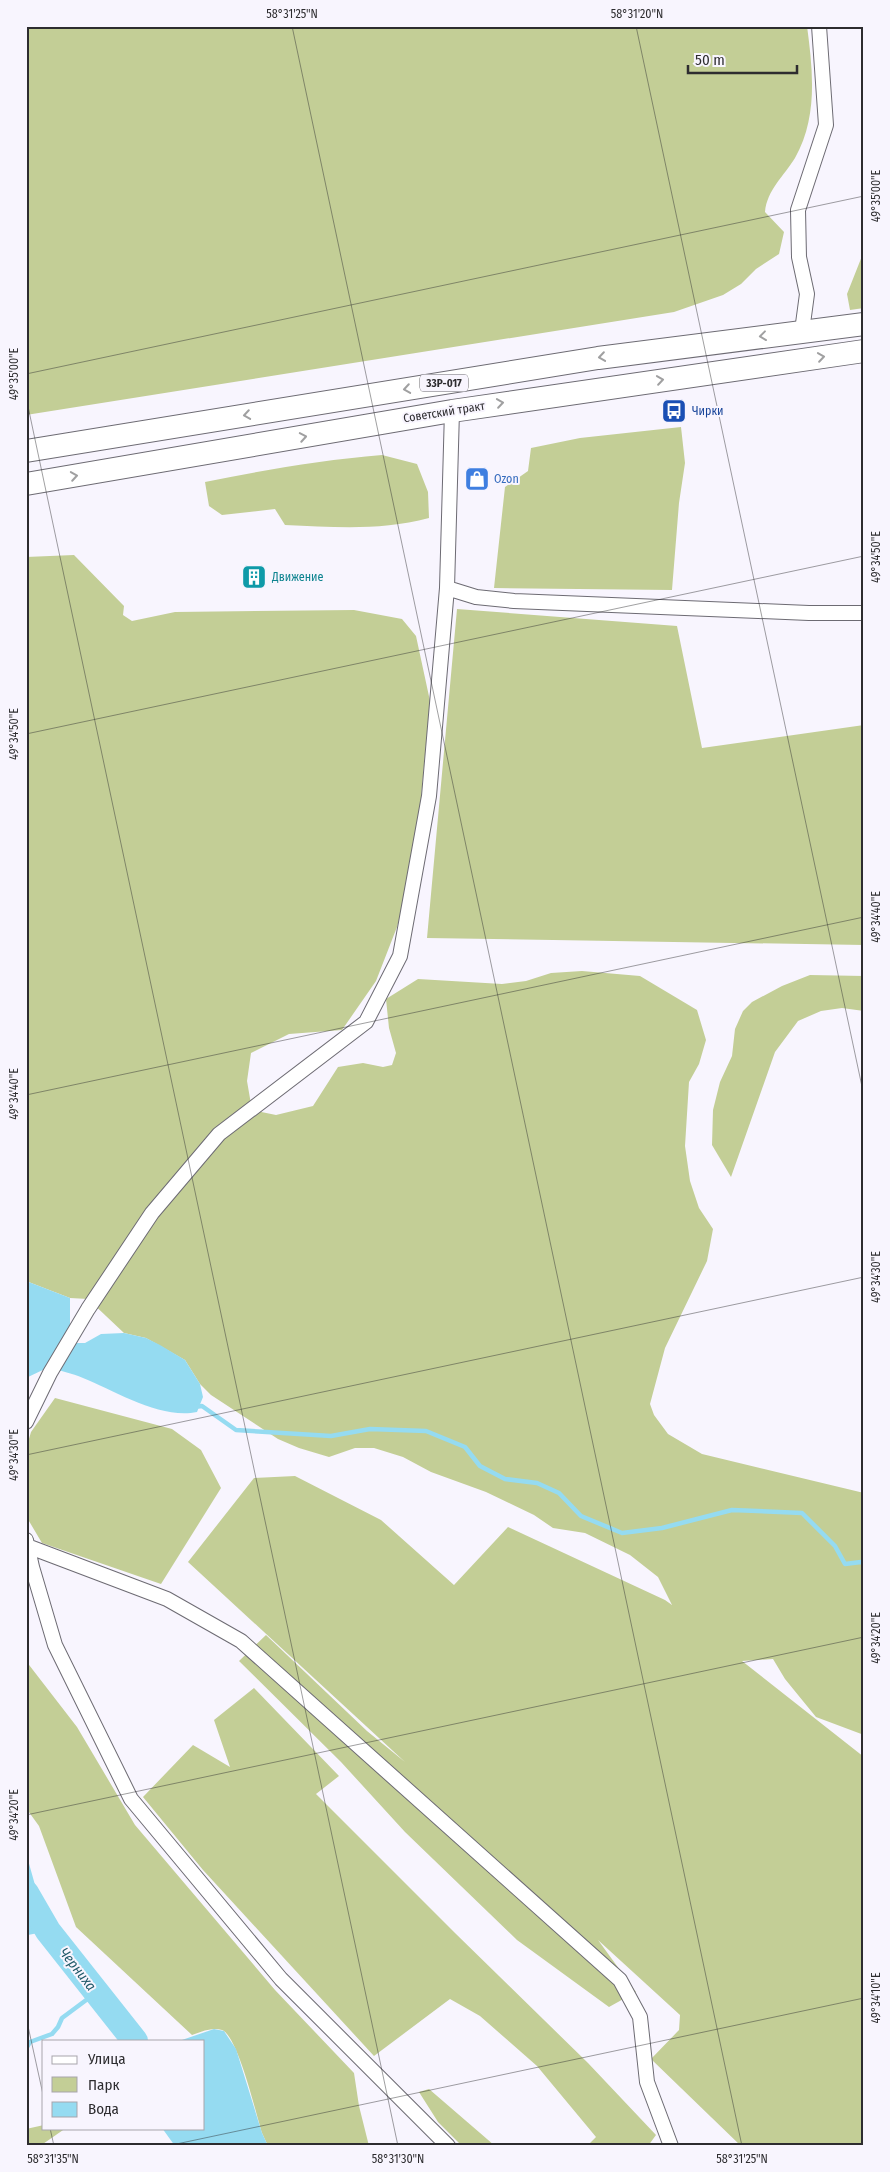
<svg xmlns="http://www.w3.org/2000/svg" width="890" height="2172" viewBox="0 0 890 2172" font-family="'Fira Sans Condensed',sans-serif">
  <rect width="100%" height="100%" fill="#f8f5fe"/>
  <path fill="#c3ce96" d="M 26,26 L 807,26 C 813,71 818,117 795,158 C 784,176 767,190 765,212 L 784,232 L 779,254 L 756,269 L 741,284 L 723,295 L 674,312 L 26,415 Z
    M 864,251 L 864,308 L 850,310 L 847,294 Z
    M 681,427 L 685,463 L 679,503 L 672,590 L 494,588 L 505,487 L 528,471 L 531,448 L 580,438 Z
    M 382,455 L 417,464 L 428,492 L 429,518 C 380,531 335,527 285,525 L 275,509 L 222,515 L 209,506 L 205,482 C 264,470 322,460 382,455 Z
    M 74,555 L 124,606 L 123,615 L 132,621 L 175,612 L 354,610 L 402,619 L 416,636 L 430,701 L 419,819 L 407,890 L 397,927 L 376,981 L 342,1030 L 289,1034 L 251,1053 L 247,1081 L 252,1110 L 276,1115 L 313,1106 L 338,1067 L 363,1063 L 383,1067 L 392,1065 L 396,1053 L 389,1028 L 386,999 L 418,979 L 502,984 L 526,981 L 551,973 L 582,971 L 640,976 L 697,1010 L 706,1040 L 699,1064 L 689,1082 L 685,1146 L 690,1181 L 699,1208 L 713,1229 L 707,1261 L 665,1348 L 650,1404 L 654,1415 L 668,1434 L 702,1454 L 864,1493 L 864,1735 L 816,1717 L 785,1679 L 773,1659 L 742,1661 L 864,1757 L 864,2146 L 741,2146 L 651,2059 L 679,2030 L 680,2015 L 598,1940 L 636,1992 L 609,2007 L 517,1940 L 405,1832 L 341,1762 L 239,1661 L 266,1635 L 367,1731 L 405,1762 L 188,1562 L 254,1478 L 295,1476 L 381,1520 L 454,1585 L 508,1527 L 665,1600 L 672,1605 L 658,1577 L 630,1555 L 585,1533 L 553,1528 L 534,1515 L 486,1492 L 431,1472 L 403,1457 L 374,1448 L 355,1448 L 329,1457 L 299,1448 L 278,1439 L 211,1395 L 200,1384 L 185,1360 L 146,1338 L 124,1333 L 88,1299 L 70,1298 L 26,1281 L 26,557 Z
    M 457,609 L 677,626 L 702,748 L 864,725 L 864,945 L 427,938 Z
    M 810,975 L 864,976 L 864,1011 L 842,1008 L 821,1011 L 798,1021 L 775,1052 L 731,1177 L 712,1145 L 713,1110 L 720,1082 L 732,1056 L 735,1029 L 743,1011 L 752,1002 L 782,986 Z
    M 55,1398 L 172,1429 L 201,1450 L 221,1488 L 161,1584 L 42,1543 L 26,1516 L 26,1449 L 31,1432 Z
    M 26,1661 L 77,1727 L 135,1825 L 275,1990 L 354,2073 L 359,2106 L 369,2146 L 268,2146 L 262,2133 C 256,2114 238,2036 222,2030 C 212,2027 201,2032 192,2035 L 76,1927 L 39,1826 L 26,1808 Z
    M 254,1688 L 339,1776 L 316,1794 L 455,1933 L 588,2063 L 656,2135 L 648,2146 L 587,2146 L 596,2137 L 537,2066 L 480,2016 L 450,1999 L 374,2056 L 203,1870 L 143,1797 L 193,1745 L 230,1767 L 214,1720 Z
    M 429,2089 L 487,2139 L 495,2146 L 462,2146 L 438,2122 L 419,2092 Z
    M 44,2125 L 44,2128 L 66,2128 L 40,2146 L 26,2146 L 26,2129 Z"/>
  <path fill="#95dbf1" d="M 26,1281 L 70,1298 L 70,1341 L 76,1343 L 85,1343 L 101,1334 L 124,1333 L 146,1338 L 160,1345 L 185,1360 L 200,1384 L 203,1397 L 197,1412 C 162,1420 115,1391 83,1378 C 72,1373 60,1371 49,1367 L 26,1378 Z
    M 26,1853 L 48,1931 L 28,1935 L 26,1931 Z
    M 214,2029 L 224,2031 L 236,2049 L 262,2133 L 268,2146 L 175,2146 L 162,2128 L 204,2128 L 204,2041 L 179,2041 Z"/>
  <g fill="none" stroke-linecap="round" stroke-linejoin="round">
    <path stroke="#95dbf1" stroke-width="4.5" d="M 194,1407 L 202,1406 L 236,1430 L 331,1436 L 370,1429 L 426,1431 L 465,1447 L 480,1466 L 505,1479 L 537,1483 L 559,1493 L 581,1516 L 622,1533 L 662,1528 L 732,1510 L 802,1513 L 835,1546 L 845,1564 L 861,1562 L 864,1563
      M 26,2049 L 30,2042 L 52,2034 L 58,2027 L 62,2018 L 97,1992"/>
    <path stroke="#95dbf1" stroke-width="26" d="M 26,1893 L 48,1931 L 135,2041"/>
    <defs>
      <path id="minor" d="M 802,331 L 807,294 L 799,257 L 798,210 L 826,125 L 819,26
        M 447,588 L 476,597 L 514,601 L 809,613 L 864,613
        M 26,1422 L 50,1373 L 88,1309 L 152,1213 L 219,1134 L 366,1022 L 400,956 L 429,796 L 447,588 L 452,411
        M 26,1540 L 32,1567 L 55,1645 L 131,1799 L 281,1979 L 448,2146
        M 27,1546 L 167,1599 L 241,1641 L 620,1980 L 640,2017 L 647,2082 L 671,2146"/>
      <path id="trunk" d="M 26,451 L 598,358 L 864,324
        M 26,484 L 452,411 L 864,351"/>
    </defs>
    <use href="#minor" stroke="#6d6b73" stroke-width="16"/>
    <use href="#trunk" stroke="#6d6b73" stroke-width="24"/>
    <use href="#minor" stroke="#fff" stroke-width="14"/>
    <use href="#trunk" stroke="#fff" stroke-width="22"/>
  </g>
  <defs><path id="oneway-chevron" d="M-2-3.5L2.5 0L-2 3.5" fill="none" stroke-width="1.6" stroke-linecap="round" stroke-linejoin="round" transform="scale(1.25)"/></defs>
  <g stroke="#a0a0a1">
    <use href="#oneway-chevron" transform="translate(763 336) rotate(173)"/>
    <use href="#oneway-chevron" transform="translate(602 357) rotate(172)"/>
    <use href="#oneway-chevron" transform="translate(821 357) rotate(-8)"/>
    <use href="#oneway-chevron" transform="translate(660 380) rotate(-8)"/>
    <use href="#oneway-chevron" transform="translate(407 389) rotate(171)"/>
    <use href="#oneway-chevron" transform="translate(500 403) rotate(-8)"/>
    <use href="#oneway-chevron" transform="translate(247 415) rotate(171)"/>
    <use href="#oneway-chevron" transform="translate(303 437) rotate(-10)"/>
    <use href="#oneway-chevron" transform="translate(74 476) rotate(-9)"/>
  </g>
  <path fill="none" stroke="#2d2c2f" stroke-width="1" stroke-opacity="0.45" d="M 292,26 L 742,2146M 636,26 L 864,1096M 26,374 L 864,196M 26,397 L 398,2146M 26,734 L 864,556M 26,1095 L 864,917M 26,1455 L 864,1277M 26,1815 L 864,1637M 26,2017 L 44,2099M 50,2128 L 54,2146M 167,2146 L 864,1998"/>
  <defs>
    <symbol id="bus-square" viewBox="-11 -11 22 22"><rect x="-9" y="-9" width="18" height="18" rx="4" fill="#1a4fb4" stroke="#f8f5fe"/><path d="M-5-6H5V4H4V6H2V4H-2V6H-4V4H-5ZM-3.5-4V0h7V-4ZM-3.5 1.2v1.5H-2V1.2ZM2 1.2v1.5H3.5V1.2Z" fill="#fff"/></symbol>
    <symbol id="shop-square" viewBox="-11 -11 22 22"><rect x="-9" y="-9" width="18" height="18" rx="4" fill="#3f7fe0" stroke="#f8f5fe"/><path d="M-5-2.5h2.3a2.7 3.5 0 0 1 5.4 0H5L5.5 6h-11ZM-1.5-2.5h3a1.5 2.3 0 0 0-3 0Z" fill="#fff"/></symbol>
    <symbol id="building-square" viewBox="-11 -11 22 22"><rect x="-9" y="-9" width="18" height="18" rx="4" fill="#0f9aa8" stroke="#f8f5fe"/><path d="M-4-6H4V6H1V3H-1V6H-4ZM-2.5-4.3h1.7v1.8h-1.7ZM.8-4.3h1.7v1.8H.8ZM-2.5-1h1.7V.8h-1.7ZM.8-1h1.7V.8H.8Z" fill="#fff"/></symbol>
  </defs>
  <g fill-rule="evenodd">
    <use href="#bus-square" x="660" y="397" width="28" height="28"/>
    <use href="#shop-square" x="463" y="465" width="28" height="28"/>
    <use href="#building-square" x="240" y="563" width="28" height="28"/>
  </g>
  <g text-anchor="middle" stroke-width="4" stroke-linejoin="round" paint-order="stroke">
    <rect fill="#f8f5fe" stroke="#6a686d" stroke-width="1" x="420" y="374.5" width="48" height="17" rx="4"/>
    <g font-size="11" font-weight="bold" fill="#2d2c2f">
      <text x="444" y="387">33Р-017</text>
    </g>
    <g font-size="12" fill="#164399" stroke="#f8f5fe" text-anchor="start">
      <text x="692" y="415">Чирки</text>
    </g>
    <g font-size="12" fill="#2d2c2f" stroke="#f8f5fe">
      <text transform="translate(444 412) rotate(-9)" y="4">Советский тракт</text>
    </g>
    <g font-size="12" fill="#366cbe" stroke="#f8f5fe" text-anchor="start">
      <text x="494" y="483">Ozon</text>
    </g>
    <g font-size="12" fill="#0d838f" stroke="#f8f5fe" text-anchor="start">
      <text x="272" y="581">Движение</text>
    </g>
    <g font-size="14" font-style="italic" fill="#1f5968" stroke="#f8f5fe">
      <text transform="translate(78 1969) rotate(52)" y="5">Черниха</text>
    </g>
  </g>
  <rect width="890" height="2172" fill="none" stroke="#f8f5fe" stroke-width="55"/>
  <rect x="42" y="2040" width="162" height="90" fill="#f8f5fe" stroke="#a7a5ab"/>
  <rect x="52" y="2056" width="25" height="8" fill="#ffffff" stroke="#a7a5ab"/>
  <text x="88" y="2064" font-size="15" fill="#2d2c2f">Улица</text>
  <rect x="52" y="2077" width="25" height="15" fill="#c3ce96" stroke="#a7a5ab"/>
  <text x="88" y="2090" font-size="15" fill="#2d2c2f">Парк</text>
  <rect x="52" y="2102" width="25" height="15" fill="#95dbf1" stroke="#a7a5ab"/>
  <text x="88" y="2114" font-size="15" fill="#2d2c2f">Вода</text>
  <path d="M688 65v8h109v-8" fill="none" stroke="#2d2c2f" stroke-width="2.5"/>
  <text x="695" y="65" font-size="15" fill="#2d2c2f" stroke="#f8f5fe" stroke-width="4" paint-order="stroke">50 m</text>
  <rect x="28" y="28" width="834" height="2116" fill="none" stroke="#2d2c2f" stroke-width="2"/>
  <g font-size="12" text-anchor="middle" fill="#2d2c2f">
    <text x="292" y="18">58°31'25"N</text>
    <text x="637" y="18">58°31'20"N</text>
    <text transform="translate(876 196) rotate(-90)" y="4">49°35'00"E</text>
    <text transform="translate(14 374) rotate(-90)" y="4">49°35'00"E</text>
    <text transform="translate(876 557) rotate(-90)" y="4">49°34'50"E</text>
    <text transform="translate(14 734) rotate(-90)" y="4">49°34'50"E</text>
    <text transform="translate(876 917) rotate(-90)" y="4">49°34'40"E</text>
    <text transform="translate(14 1094) rotate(-90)" y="4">49°34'40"E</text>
    <text transform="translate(876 1277) rotate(-90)" y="4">49°34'30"E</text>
    <text transform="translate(14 1455) rotate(-90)" y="4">49°34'30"E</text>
    <text transform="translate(876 1638) rotate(-90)" y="4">49°34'20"E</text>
    <text transform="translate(14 1815) rotate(-90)" y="4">49°34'20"E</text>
    <text transform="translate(876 1998) rotate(-90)" y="4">49°34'10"E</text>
    <text x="53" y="2163">58°31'35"N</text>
    <text x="398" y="2163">58°31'30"N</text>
    <text x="742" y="2163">58°31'25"N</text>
  </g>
</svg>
